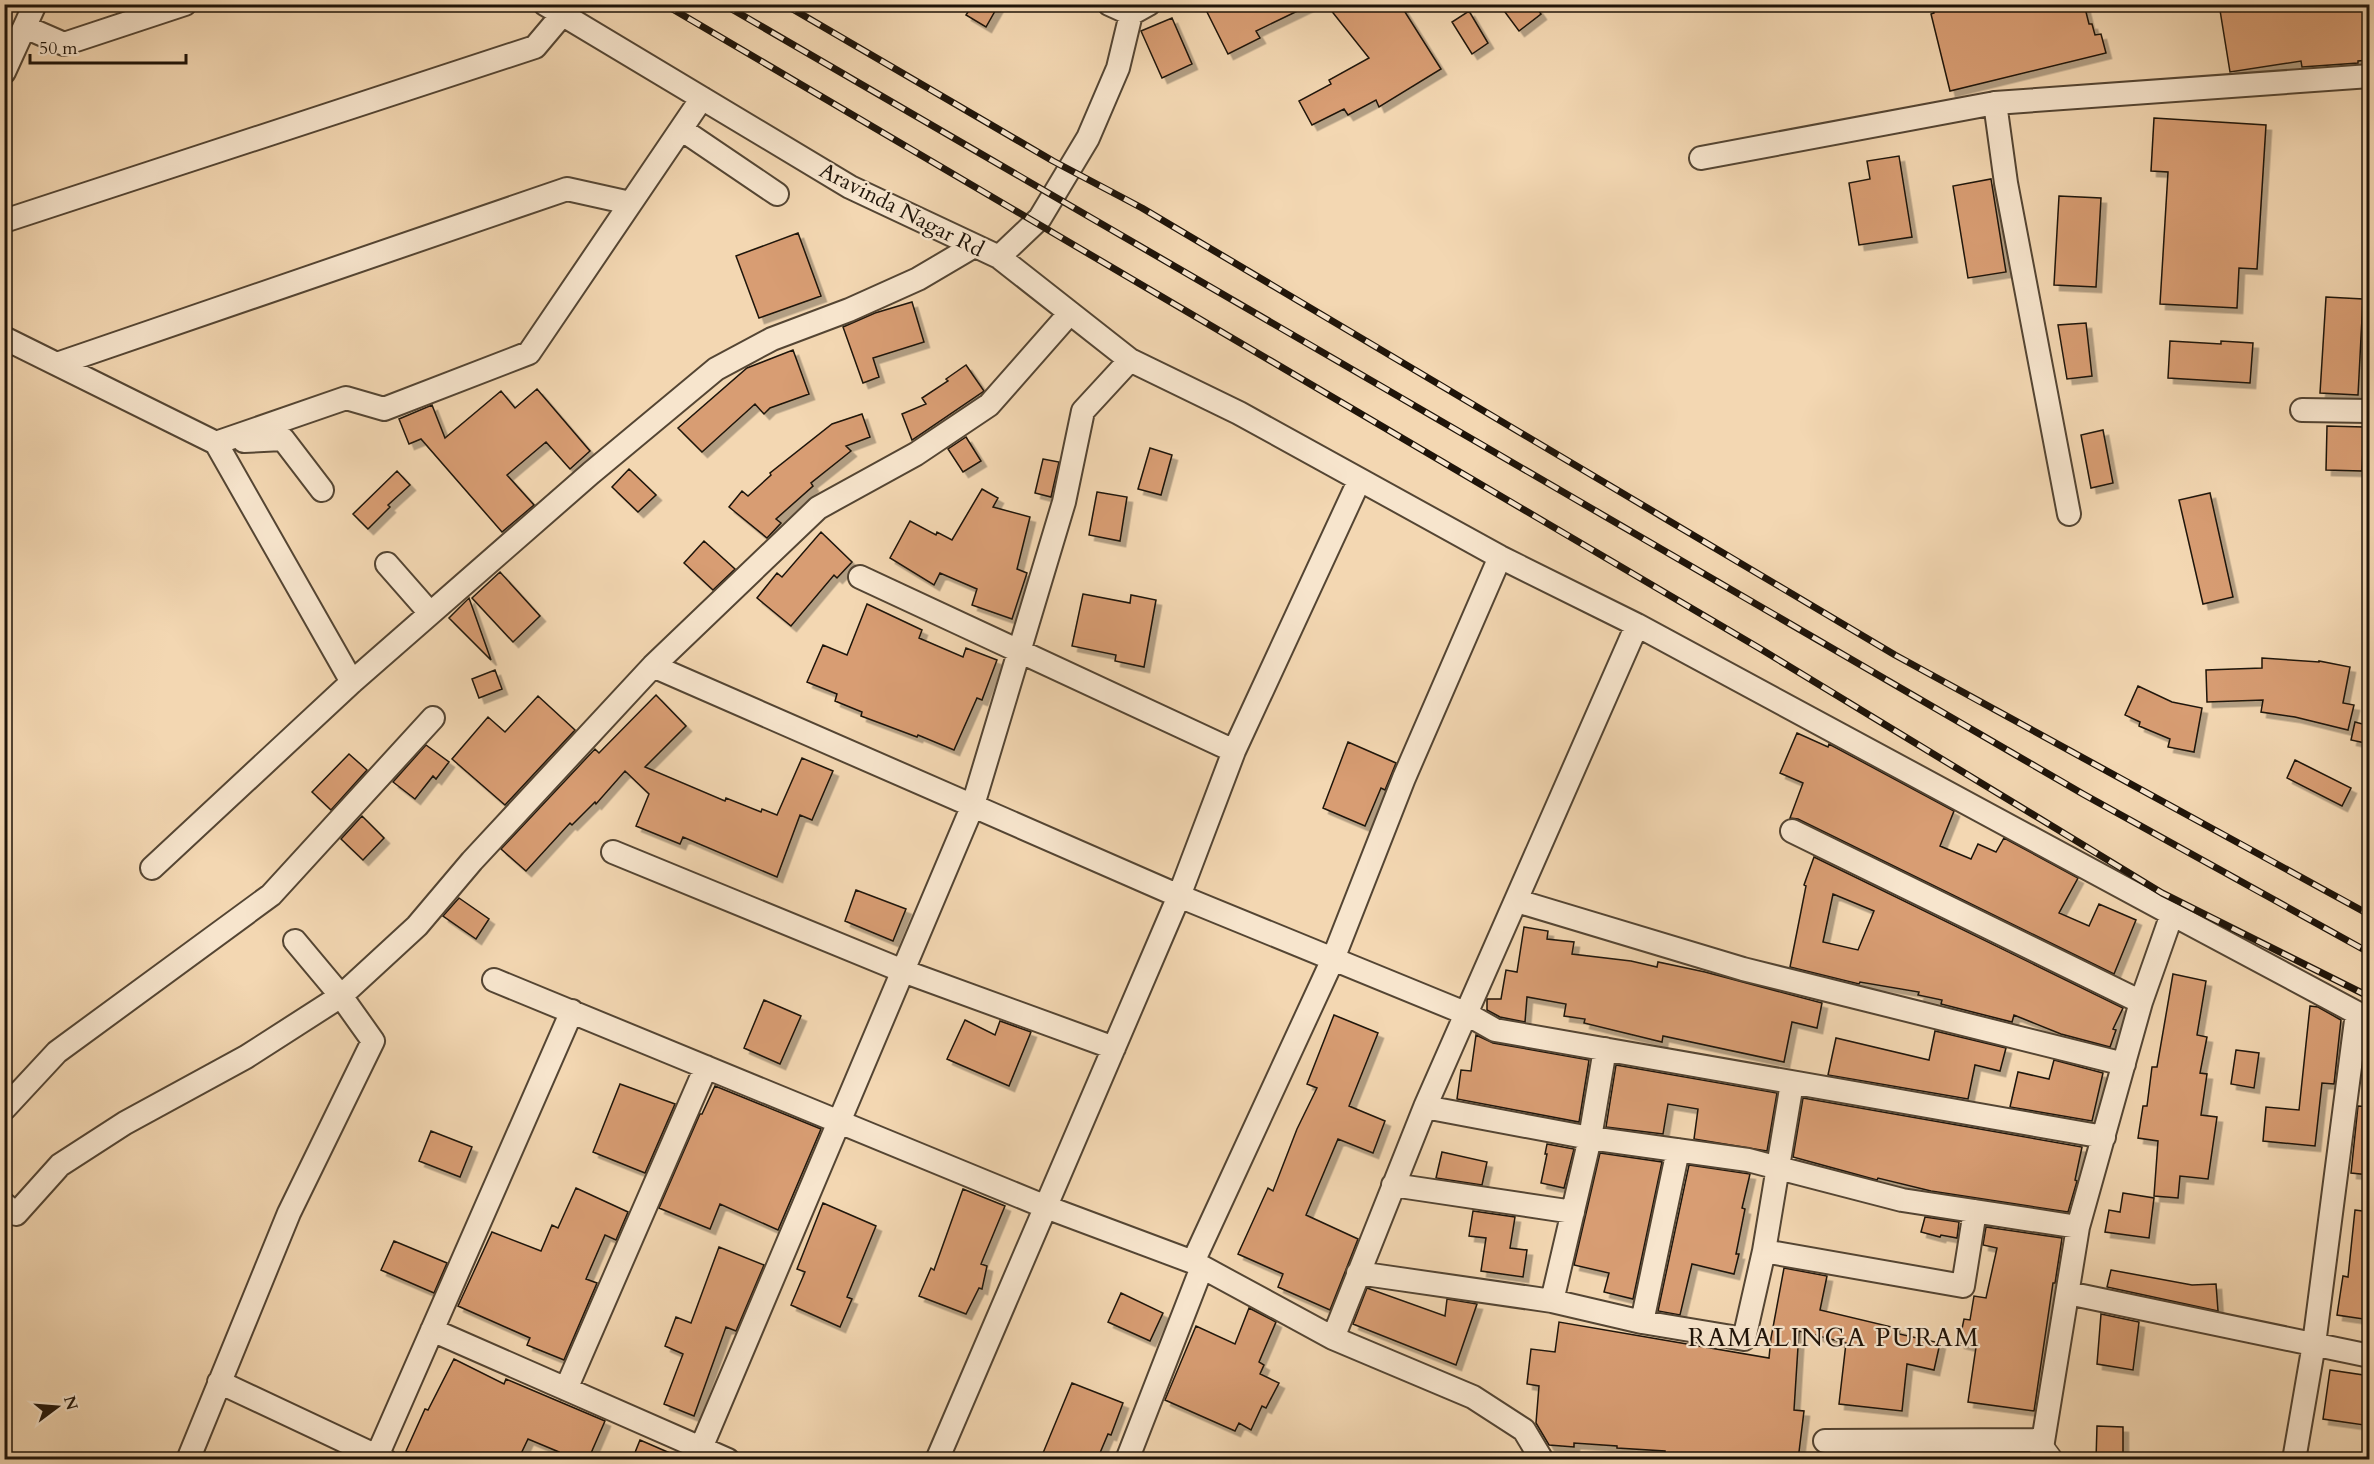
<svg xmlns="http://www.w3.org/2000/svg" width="2374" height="1464" viewBox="0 0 2374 1464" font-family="Cardo,serif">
  <defs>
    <filter id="shadow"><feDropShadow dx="5.5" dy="5.5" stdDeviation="0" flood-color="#0004"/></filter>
  </defs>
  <rect width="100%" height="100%" fill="#f3d7b2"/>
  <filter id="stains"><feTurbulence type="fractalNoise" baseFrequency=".00333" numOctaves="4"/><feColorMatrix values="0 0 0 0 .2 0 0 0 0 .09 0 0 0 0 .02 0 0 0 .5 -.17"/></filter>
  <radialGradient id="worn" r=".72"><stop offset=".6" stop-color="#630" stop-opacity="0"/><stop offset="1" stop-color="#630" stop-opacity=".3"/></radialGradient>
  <path fill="#d89d73" stroke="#1f1409" stroke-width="1.5" fill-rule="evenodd" filter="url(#shadow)" d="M 973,4 L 999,4 L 986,27 L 966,15 Z
    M 1203,4 L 1312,4 L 1256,31 L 1260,38 L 1228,54 Z
    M 1326,4 L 1400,4 L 1441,69 L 1379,107 L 1376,100 L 1348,115 L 1344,109 L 1312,125 L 1299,101 L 1331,84 L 1329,80 L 1369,58 Z
    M 1499,4 L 1534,4 L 1541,14 L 1519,31 Z
    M 1932,4 L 2084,4 L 2089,24 L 2092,24 L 2095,35 L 2101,34 L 2106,53 L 1950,91 L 1931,14 L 1934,13 Z
    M 2219,4 L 2370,4 L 2370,60 L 2358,61 L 2358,63 L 2302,67 L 2301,61 L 2230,72 Z
    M 1469,11 L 1488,43 L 1472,54 L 1452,22 Z
    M 1172,18 L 1192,64 L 1162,78 L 1141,31 Z
    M 2154,118 L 2266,125 L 2257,269 L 2239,268 L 2237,308 L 2160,304 L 2168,172 L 2151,171 Z
    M 1899,156 L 1912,237 L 1859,245 L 1849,183 L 1870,179 L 1867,161 Z
    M 1991,179 L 2006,272 L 1968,278 L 1953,186 Z
    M 2059,196 L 2101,198 L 2096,287 L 2054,285 Z
    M 798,233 L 821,296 L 759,318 L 736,256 Z
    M 2326,297 L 2363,299 L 2358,395 L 2320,393 Z
    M 912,302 L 924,342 L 873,358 L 879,377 L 863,383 L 843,327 L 875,313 Z
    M 2086,323 L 2092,376 L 2067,379 L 2058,325 Z
    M 2170,341 L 2221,344 L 2221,341 L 2253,343 L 2250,383 L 2168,378 Z
    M 793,350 L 809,394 L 770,408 L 764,414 L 755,404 L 702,452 L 678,428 L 747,368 Z
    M 966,365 L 984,391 L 912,440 L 902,414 L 926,404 L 922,398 L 948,381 L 946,379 Z
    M 537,389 L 590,451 L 570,469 L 546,442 L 507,475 L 534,505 L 502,532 L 421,439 L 409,444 L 399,419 L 432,405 L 445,438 L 501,391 L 515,408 Z
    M 862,414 L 870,437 L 846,446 L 851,451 L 811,483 L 813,486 L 776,519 L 781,523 L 767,538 L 729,507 L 742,491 L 748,496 L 771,475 L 770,473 L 832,424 Z
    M 2327,426 L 2364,427 L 2362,471 L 2326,470 Z
    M 2103,430 L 2113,483 L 2091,488 L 2081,435 Z
    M 966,437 L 981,461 L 963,472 L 948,449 Z
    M 1150,448 L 1172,455 L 1161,495 L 1138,489 Z
    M 1043,459 L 1059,462 L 1051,497 L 1035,493 Z
    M 629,469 L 656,495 L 638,512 L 612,487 Z
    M 397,471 L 410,485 L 388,505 L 390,507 L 368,529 L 353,514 Z
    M 982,489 L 998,498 L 993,507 L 1030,517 L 1017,569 L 1027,573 L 1012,619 L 972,605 L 977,589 L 940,573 L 934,585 L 890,558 L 910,521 L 936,535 L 937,532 L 952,540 Z
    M 1097,492 L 1127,497 L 1120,541 L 1089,535 Z
    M 2210,493 L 2233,597 L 2203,604 L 2179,500 Z
    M 821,532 L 852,562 L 837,578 L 834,575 L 791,626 L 757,598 L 777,573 L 782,577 Z
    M 704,541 L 735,569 L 713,590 L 684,563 Z
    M 500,572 L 540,616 L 513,642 L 472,598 Z
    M 1083,594 L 1130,603 L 1131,595 L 1156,600 L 1144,667 L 1115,661 L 1116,655 L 1072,646 Z
    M 469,598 L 491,660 L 449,618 Z
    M 867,604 L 922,630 L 919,638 L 963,657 L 966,648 L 997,660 L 982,700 L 977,698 L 954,750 L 918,735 L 917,737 L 861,716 L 862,712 L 835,701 L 837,694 L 807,682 L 823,645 L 847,655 Z
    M 2262,658 L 2319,662 L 2319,661 L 2350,667 L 2343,703 L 2354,705 L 2348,730 L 2295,717 L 2261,712 L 2263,700 L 2207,702 L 2206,670 L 2262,668 Z
    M 495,670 L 502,689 L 479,698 L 472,679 Z
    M 2138,686 L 2172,702 L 2202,708 L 2194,752 L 2168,747 L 2170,739 L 2139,726 L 2140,722 L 2125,715 Z
    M 656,695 L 686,726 L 645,767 L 725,801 L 726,798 L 761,812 L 762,809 L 777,815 L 802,758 L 833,771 L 812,820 L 800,815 L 777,877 L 683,837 L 680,844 L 636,826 L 649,794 L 625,771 L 596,804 L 595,802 L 572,825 L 570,823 L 526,871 L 501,849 L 595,749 L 599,753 Z
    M 538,696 L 575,730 L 505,805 L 452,759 L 488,717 L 505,732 Z
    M 2355,722 L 2370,726 L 2370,744 L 2351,740 Z
    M 1797,733 L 1828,747 L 1829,744 L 1954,811 L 1940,846 L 1971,859 L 1978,844 L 1996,852 L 2004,838 L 2078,878 L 2059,913 L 2089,926 L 2099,904 L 2136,920 L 2114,974 L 1798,819 L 1790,818 L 1803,783 L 1780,773 Z
    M 1348,742 L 1396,763 L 1385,790 L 1381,788 L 1365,826 L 1323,808 Z
    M 426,745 L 449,762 L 436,779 L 433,776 L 415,799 L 393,782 Z
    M 349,754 L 367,770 L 331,810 L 312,792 Z
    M 2295,760 L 2351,788 L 2342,806 L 2287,778 Z
    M 362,816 L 384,838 L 363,860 L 341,839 Z
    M 1814,857 L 2123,1008 L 2113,1029 L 2116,1030 L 2110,1047 L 2061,1034 L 2014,1015 L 2012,1022 L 1941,1004 L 1942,1000 L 1918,995 L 1919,992 L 1860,982 L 1859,984 L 1790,967 L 1806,886 L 1804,885 ZM 1833,894 L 1874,911 L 1858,950 L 1823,942 Z
    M 856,890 L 906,909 L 893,941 L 845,921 Z
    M 459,898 L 489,919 L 476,939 L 443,916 Z
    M 1524,927 L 1548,931 L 1547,939 L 1574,942 L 1572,954 L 1631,961 L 1657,967 L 1658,962 L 1705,972 L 1822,1003 L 1817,1028 L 1792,1022 L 1784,1062 L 1663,1036 L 1662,1042 L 1584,1023 L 1585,1019 L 1564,1016 L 1566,1004 L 1527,997 L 1525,1022 L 1500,1017 L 1487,1010 L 1487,999 L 1501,999 L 1506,970 L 1517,972 Z
    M 2173,974 L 2206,981 L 2197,1035 L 2207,1037 L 2200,1073 L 2207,1074 L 2201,1115 L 2217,1117 L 2208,1179 L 2180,1176 L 2178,1198 L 2154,1196 L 2158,1141 L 2138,1138 L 2143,1106 L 2147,1106 L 2152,1067 L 2157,1067 Z
    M 764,1000 L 801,1016 L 780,1064 L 744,1048 Z
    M 2310,1006 L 2318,1007 L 2341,1020 L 2334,1084 L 2322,1083 L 2315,1146 L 2263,1141 L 2266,1107 L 2299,1110 Z
    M 1334,1015 L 1378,1033 L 1349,1106 L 1385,1121 L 1373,1153 L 1338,1139 L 1306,1215 L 1358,1239 L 1330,1310 L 1278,1287 L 1283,1274 L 1238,1254 L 1268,1188 L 1273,1191 L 1297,1129 L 1317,1088 L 1307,1084 Z
    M 965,1020 L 995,1035 L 1000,1021 L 1031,1032 L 1009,1086 L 947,1059 Z
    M 1935,1031 L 2006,1048 L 2000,1071 L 1975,1065 L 1968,1099 L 1828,1075 L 1836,1038 L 1929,1060 Z
    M 1476,1035 L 1493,1043 L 1589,1060 L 1579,1122 L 1457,1099 L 1461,1070 L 1471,1071 Z
    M 2236,1050 L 2259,1053 L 2254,1088 L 2231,1084 Z
    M 2054,1060 L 2103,1073 L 2092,1121 L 2010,1107 L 2018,1072 L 2049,1079 Z
    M 1616,1065 L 1777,1093 L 1767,1151 L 1694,1139 L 1698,1109 L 1668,1104 L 1663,1134 L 1606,1127 Z
    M 620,1084 L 675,1104 L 645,1173 L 593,1152 Z
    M 715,1086 L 821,1129 L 778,1230 L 720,1204 L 710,1229 L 659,1208 L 700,1114 L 702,1114 Z
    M 1803,1098 L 2082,1147 L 2075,1180 L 2077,1181 L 2068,1212 L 1931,1191 L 1878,1178 L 1877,1180 L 1793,1157 Z
    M 2358,1106 L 2370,1107 L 2370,1175 L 2351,1173 Z
    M 431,1131 L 472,1147 L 460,1177 L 419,1161 Z
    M 1547,1144 L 1574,1149 L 1564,1188 L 1541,1183 L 1547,1154 L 1545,1154 Z
    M 1442,1152 L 1487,1162 L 1482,1185 L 1436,1178 Z
    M 1600,1153 L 1662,1162 L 1633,1299 L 1604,1292 L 1609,1273 L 1574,1265 Z
    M 1689,1165 L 1750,1174 L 1742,1208 L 1745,1209 L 1736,1254 L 1739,1254 L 1734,1274 L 1692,1264 L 1680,1315 L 1658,1311 Z
    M 576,1188 L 628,1212 L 616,1240 L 605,1235 L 586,1279 L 597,1283 L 564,1360 L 527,1345 L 530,1338 L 458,1306 L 492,1232 L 541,1251 L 552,1225 L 558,1228 Z
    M 963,1189 L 1005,1206 L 981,1264 L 987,1266 L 982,1289 L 979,1288 L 966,1314 L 919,1296 L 931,1268 L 934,1270 Z
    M 2123,1193 L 2154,1198 L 2149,1238 L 2105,1232 L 2109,1210 L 2120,1212 Z
    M 823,1203 L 876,1226 L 847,1297 L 852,1299 L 840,1327 L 791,1305 L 805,1272 L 797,1269 Z
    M 2355,1210 L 2370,1212 L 2370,1320 L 2337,1315 L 2343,1276 L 2348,1277 Z
    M 1473,1211 L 1515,1217 L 1510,1248 L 1527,1250 L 1523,1277 L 1481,1271 L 1486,1238 L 1469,1236 Z
    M 1925,1217 L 1959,1222 L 1957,1238 L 1941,1235 L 1940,1237 L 1921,1232 Z
    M 1986,1227 L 2062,1238 L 2055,1283 L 2053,1283 L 2034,1411 L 1968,1402 L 1976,1347 L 1959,1343 L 1964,1319 L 1970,1320 L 1974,1296 L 1986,1298 L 1997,1248 L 1983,1245 Z
    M 394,1241 L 447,1263 L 434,1293 L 381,1270 Z
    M 719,1247 L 764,1265 L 736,1331 L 726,1327 L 694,1416 L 664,1404 L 683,1354 L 665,1346 L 676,1317 L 691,1323 Z
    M 1784,1268 L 1827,1276 L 1820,1310 L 1900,1329 L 1899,1334 L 1940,1343 L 1934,1370 L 1907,1364 L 1902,1411 L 1839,1404 L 1846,1343 L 1799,1331 L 1794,1410 L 1804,1411 L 1798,1460 L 1751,1457 L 1751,1460 L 1710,1460 L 1665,1454 L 1665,1451 L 1617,1448 L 1617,1446 L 1574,1443 L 1574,1447 L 1549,1445 L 1536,1423 L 1539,1386 L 1527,1384 L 1531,1349 L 1555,1352 L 1559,1322 L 1769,1358 L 1771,1338 Z
    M 2111,1270 L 2192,1285 L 2216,1284 L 2218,1311 L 2107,1287 Z
    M 1367,1288 L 1445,1316 L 1447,1299 L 1477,1304 L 1456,1365 L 1353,1324 Z
    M 1121,1293 L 1163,1313 L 1150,1341 L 1108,1322 Z
    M 1249,1308 L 1276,1322 L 1259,1362 L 1264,1365 L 1260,1374 L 1279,1383 L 1266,1408 L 1262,1406 L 1251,1430 L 1239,1423 L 1235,1431 L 1165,1400 L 1196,1326 L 1235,1344 Z
    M 2101,1314 L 2139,1322 L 2133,1370 L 2097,1364 Z
    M 454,1359 L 504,1384 L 506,1379 L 605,1421 L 588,1460 L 555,1460 L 559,1452 L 528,1439 L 518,1460 L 426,1460 L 406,1451 L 425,1409 L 428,1410 Z
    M 2330,1370 L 2370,1376 L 2364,1425 L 2323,1419 Z
    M 1072,1383 L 1123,1403 L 1111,1435 L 1108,1434 L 1097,1460 L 1059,1460 L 1043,1453 Z
    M 2097,1426 L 2123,1427 L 2123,1460 L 2096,1460 Z
    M 640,1440 L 686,1460 L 632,1460 Z"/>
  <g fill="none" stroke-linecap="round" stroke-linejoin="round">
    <defs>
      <path id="lane" d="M 2044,1441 L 2058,1460"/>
      <path id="street" d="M 545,4 L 850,187 L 999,257 L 1040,218 L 1088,138 L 1118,68 L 1131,14 L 1149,4
        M 1109,4 L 1131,14
        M 25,27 L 64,44 L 185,4
        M 4,72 L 35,4
        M 1995,103 L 2006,183 L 2069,514
        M 681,129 L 777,194
        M 1701,158 L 1995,103 L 2370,76
        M 4,221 L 535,47 L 562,15
        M 999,257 L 1130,360 L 1239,413 L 1500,557 L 1637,625 L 2172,914 L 2141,1002 L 2078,1227 L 2040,1460
        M 4,338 L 216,443 L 352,682
        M 57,364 L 567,189 L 630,203
        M 2302,410 L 2370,411
        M 244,441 L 283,439 L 322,490
        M 216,443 L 346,398 L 384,409 L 529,353 L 702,98
        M 387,564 L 430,613
        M 860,577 L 1234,751
        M 1637,625 L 1425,1107 L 1590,1138 L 1748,1160 L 1902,1200 L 2078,1227
        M 653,666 L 1179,896 L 1465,1013 L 1495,1030 L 2104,1137
        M 1792,831 L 2141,1002
        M 613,852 L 903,971 L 1114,1048
        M 152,868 L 352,682 L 591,473 L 716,369 L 772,339 L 849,310 L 918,279 L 974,246
        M 1517,901 L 1743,969 L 2124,1064
        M 2172,914 L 2357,1013
        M 494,980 L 1046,1207 L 1193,1262 L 1333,959 L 1404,778 L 1500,557
        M 4,1109 L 57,1052 L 271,895 L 433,718
        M 1393,1185 L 1573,1212
        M 4,1204 L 16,1214 L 60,1165 L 125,1123 L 246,1057 L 341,996 L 417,926 L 472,861 L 653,666 L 818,508 L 916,454 L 989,405 L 1070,313
        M 1764,1251 L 1963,1286 L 1975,1211
        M 1193,1262 L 1333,1338 L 1473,1397 L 1524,1430 L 1542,1460
        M 1358,1273 L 1552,1301 L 1642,1322 L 1744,1339 L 1764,1251 L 1792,1083
        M 2068,1293 L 2370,1356
        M 1552,1301 L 1590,1138 L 1605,1049
        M 1642,1322 L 1678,1150
        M 432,1330 L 728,1460
        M 1333,1338 L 1425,1107
        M 219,1382 L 385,1460
        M 566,1389 L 706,1067
        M 1825,1441 L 2043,1440
        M 701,1448 L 973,805 L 1064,502 L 1083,411 L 1130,360
        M 377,1456 L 572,1011
        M 188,1460 L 289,1213 L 373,1041 L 341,996 L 295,941
        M 937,1460 L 1179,896 L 1234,751 L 1359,481
        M 1127,1460 L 1202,1267
        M 2294,1460 L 2314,1344 L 2357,1013 L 2370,1018"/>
    </defs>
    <use href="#lane" stroke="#544533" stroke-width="15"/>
    <use href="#street" stroke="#544533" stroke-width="26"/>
    <use href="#lane" stroke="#f7e5cd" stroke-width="12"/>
    <use href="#street" stroke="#f7e5cd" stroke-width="22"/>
    <defs>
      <path id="rail" d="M 664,4 L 1759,648 L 2162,893 L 2370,997
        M 723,4 L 2083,794 L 2370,953
        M 784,4 L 1053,161 L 1142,208 L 1895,655 L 2370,915"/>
    </defs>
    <use href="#rail" stroke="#1f1409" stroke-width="7"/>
    <use href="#rail" stroke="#f7e5cd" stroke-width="4.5" stroke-dasharray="14" stroke-linecap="butt"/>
  </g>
  <g text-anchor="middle" stroke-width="4.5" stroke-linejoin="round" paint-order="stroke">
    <g font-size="22" fill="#1f1409" stroke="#f7e5cd">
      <text transform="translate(902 209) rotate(27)" y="8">Aravinda Nagar Rd</text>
    </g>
    <g font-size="26" letter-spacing="1.5" fill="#1f1409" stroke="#f7e5cd">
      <text x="1834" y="1346">RAMALINGA PURAM</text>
    </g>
  </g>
  <rect width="2374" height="1464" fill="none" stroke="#f3d7b2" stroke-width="24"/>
  <rect x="6" y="6" width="2362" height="1452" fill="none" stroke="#1f1409" stroke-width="3"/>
  <rect x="12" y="12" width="2350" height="1440" fill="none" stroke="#1f1409" stroke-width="1.5"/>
  <g transform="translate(57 1407) rotate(74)" stroke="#f7e5cd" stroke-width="4.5" paint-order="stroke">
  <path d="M0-4.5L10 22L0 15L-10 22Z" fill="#1f1409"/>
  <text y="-9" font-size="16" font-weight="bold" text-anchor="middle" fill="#1f1409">N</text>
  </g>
  <path d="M30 54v9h156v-9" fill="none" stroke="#1f1409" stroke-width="3"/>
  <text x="39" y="54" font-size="18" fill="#1f1409" stroke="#f7e5cd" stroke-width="4.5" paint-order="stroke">50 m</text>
  <rect width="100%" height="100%" filter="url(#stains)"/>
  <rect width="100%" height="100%" fill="url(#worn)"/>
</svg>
